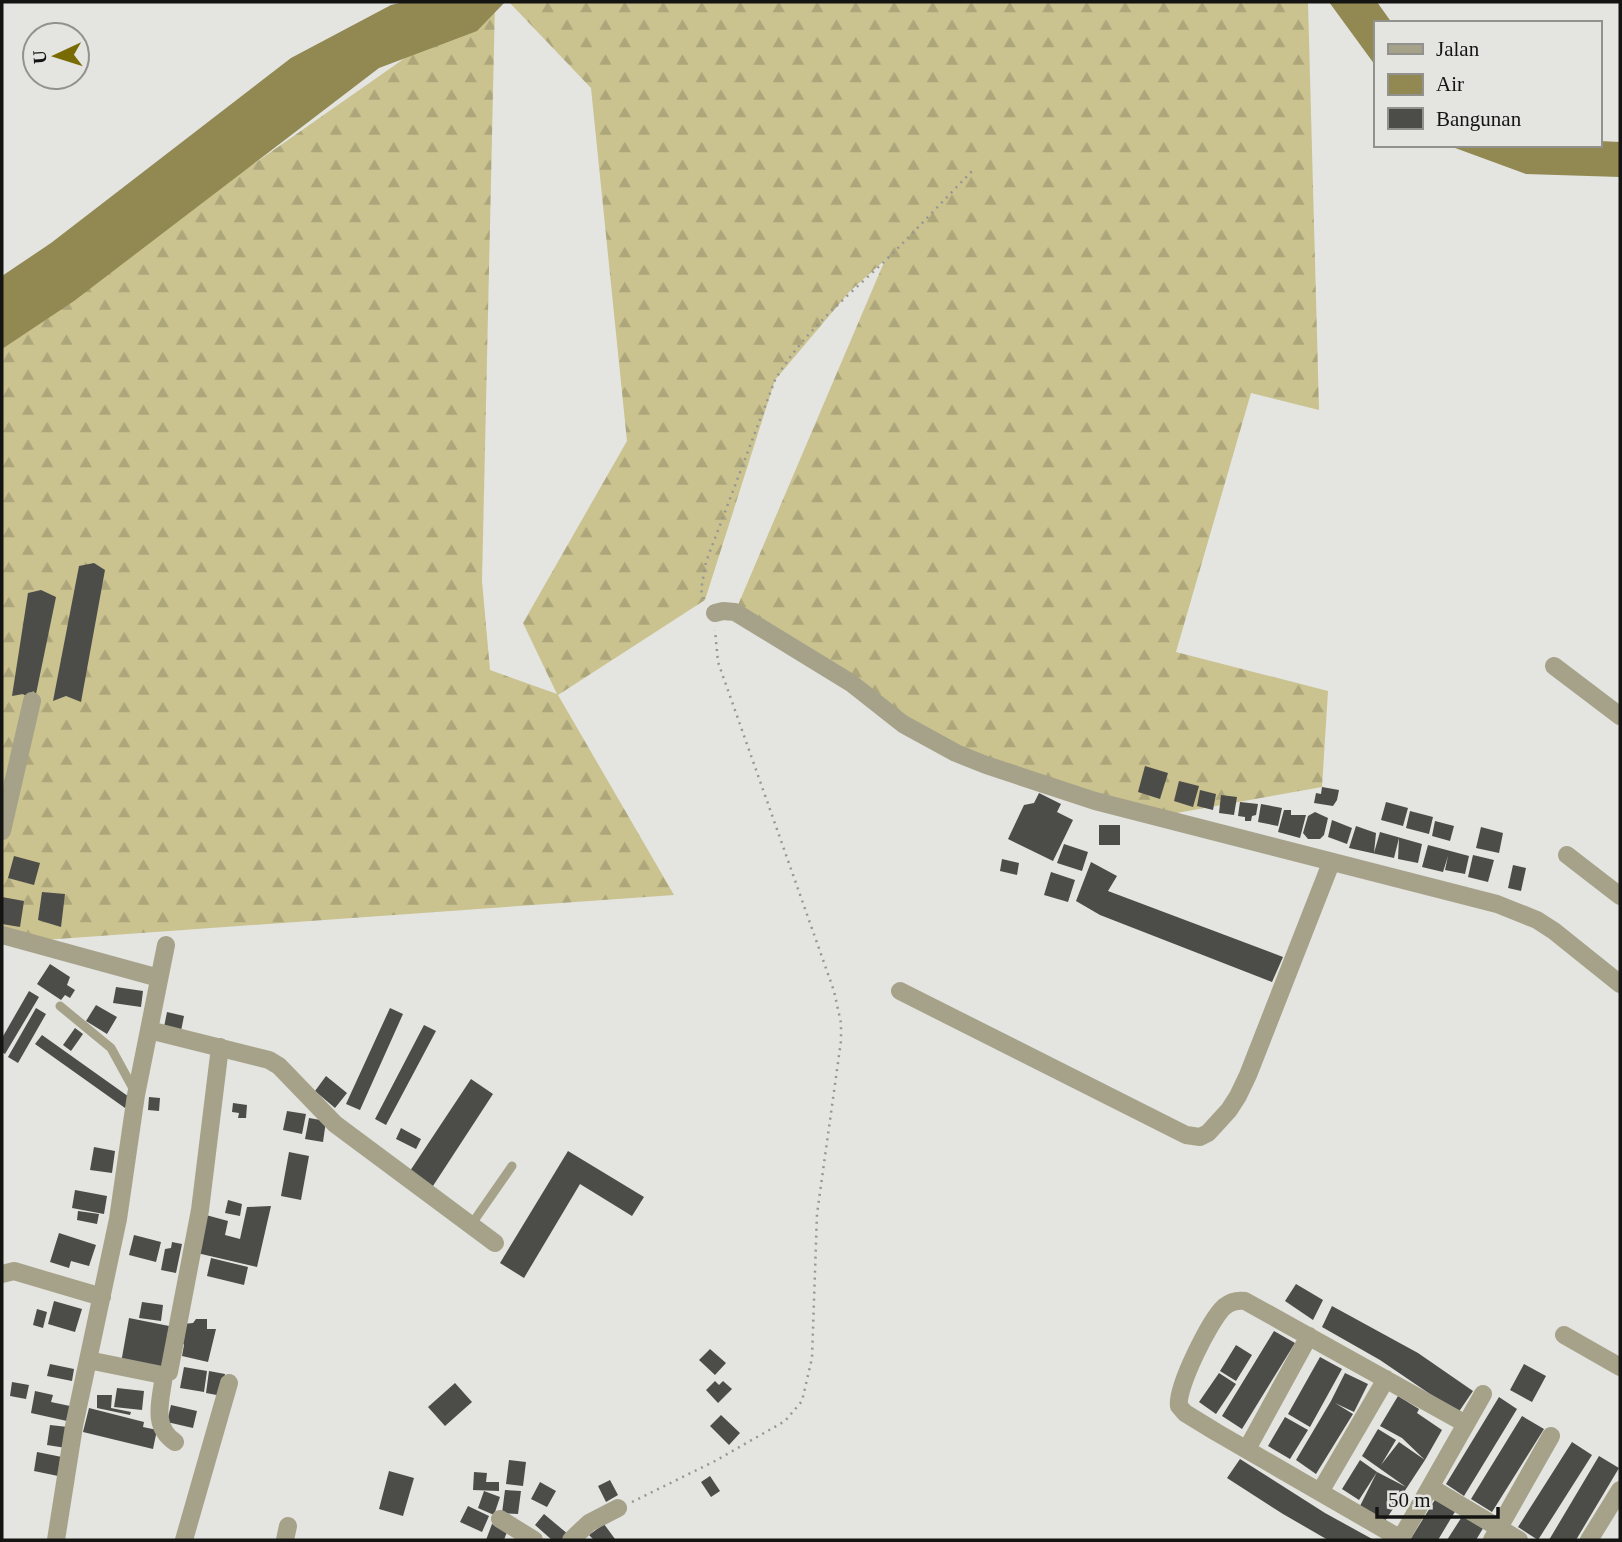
<svg xmlns="http://www.w3.org/2000/svg" width="1622" height="1542" viewBox="0 0 1622 1542" font-family="Georgia,serif">
  <defs>
    <pattern id="forest-firs" width="22" height="20" patternUnits="userSpaceOnUse" patternTransform="scale(1.75)"><rect width="22" height="20" fill="#cac28f"/><path d="M5 1l3.5 6h-7zM16 11l3.5 6h-7z" fill="#ada67a"/></pattern>
  </defs>
  <rect width="100%" height="100%" fill="#e4e4e0"/>
  <path fill="url(#forest-firs)" d="M 485,2 L 495,2 L 482,581 L 490,670 L 557,694 L 523,623 L 627,441 L 591,88 L 509,2 L 1308,2 L 1319,410 L 1251,393 L 1176,652 L 1328,691 L 1322,787 L 1154,817 L 932,741 L 735,612 L 885,260 L 850,291 L 775,380 L 705,600 L 558,695 L 674,895 L 2,943 L 2,340 Z"/>
  <path fill="#918852" d="M 404,2 L 505,2 L 477,31 L 379,68 L 74,301 L 2,349 L 2,276 L 51,243 L 291,58 L 391,5 Z
    M 1329,2 L 1377,2 L 1392,23 L 1375,23 L 1375,65 Z
    M 1599,141 L 1620,142 L 1620,177 L 1526,174 L 1447,145 L 1599,145 Z"/>
  <path fill="#4c4c49" d="M 94,563 L 105,570 L 81,702 L 66,696 L 53,701 L 79,566 Z
    M 41,590 L 56,597 L 36,694 L 33,691 L 29,698 L 23,694 L 12,696 L 28,593 Z
    M 1145,766 L 1168,773 L 1160,799 L 1138,792 Z
    M 1179,781 L 1199,786 L 1193,807 L 1174,801 Z
    M 1322,787 L 1339,790 L 1337,800 L 1333,806 L 1314,803 L 1316,793 L 1321,794 Z
    M 1200,790 L 1216,794 L 1213,810 L 1197,806 Z
    M 1039,793 L 1061,804 L 1057,812 L 1073,820 L 1053,861 L 1008,839 L 1024,805 L 1034,803 Z
    M 1221,795 L 1237,797 L 1234,815 L 1219,813 Z
    M 1240,802 L 1258,804 L 1256,815 L 1252,816 L 1251,821 L 1245,821 L 1245,817 L 1238,816 Z
    M 1386,802 L 1408,808 L 1403,826 L 1381,820 Z
    M 1261,804 L 1282,808 L 1278,826 L 1258,822 Z
    M 1284,810 L 1291,810 L 1291,815 L 1306,815 L 1300,838 L 1278,832 Z
    M 1410,811 L 1433,817 L 1429,834 L 1406,828 Z
    M 1315,812 L 1328,818 L 1324,835 L 1320,839 L 1308,839 L 1303,833 L 1308,816 Z
    M 1332,820 L 1352,828 L 1347,844 L 1328,837 Z
    M 1435,821 L 1454,826 L 1450,841 L 1432,836 Z
    M 1099,825 L 1120,825 L 1120,845 L 1099,845 Z
    M 1356,826 L 1376,833 L 1374,853 L 1380,832 L 1422,844 L 1418,863 L 1398,859 L 1399,838 L 1394,858 L 1349,848 Z
    M 1481,827 L 1503,833 L 1499,853 L 1476,848 Z
    M 1064,844 L 1088,852 L 1082,871 L 1057,863 Z
    M 1428,845 L 1469,856 L 1465,874 L 1445,870 L 1448,856 L 1443,872 L 1422,867 Z
    M 1473,855 L 1494,860 L 1488,882 L 1468,877 Z
    M 14,856 L 40,863 L 34,885 L 8,878 Z
    M 1002,859 L 1019,863 L 1017,875 L 1000,871 Z
    M 1091,862 L 1117,876 L 1108,891 L 1283,957 L 1272,982 L 1100,915 L 1076,901 Z
    M 1513,865 L 1526,868 L 1521,891 L 1508,888 Z
    M 1051,872 L 1075,880 L 1068,902 L 1044,895 Z
    M 42,892 L 65,894 L 61,927 L 38,920 Z
    M 2,897 L 24,901 L 20,927 L 2,924 Z
    M 50,964 L 70,977 L 67,985 L 75,990 L 70,998 L 65,995 L 61,1000 L 37,984 Z
    M 116,987 L 143,991 L 141,1007 L 113,1003 Z
    M 29,991 L 39,997 L 5,1054 L 2,1052 L 2,1038 Z
    M 96,1005 L 117,1017 L 107,1034 L 86,1021 Z
    M 36,1008 L 46,1014 L 18,1063 L 8,1057 Z
    M 390,1008 L 403,1014 L 360,1110 L 346,1104 Z
    M 167,1012 L 184,1016 L 180,1036 L 163,1032 Z
    M 424,1025 L 436,1031 L 386,1125 L 375,1119 Z
    M 75,1028 L 83,1034 L 71,1051 L 63,1045 Z
    M 42,1035 L 132,1099 L 125,1108 L 35,1044 Z
    M 326,1076 L 347,1093 L 335,1108 L 315,1091 Z
    M 471,1079 L 493,1094 L 431,1189 L 408,1174 Z
    M 149,1097 L 160,1098 L 159,1111 L 148,1110 Z
    M 233,1103 L 247,1105 L 246,1118 L 238,1118 L 239,1113 L 232,1112 Z
    M 287,1111 L 306,1114 L 302,1134 L 283,1130 Z
    M 309,1118 L 326,1121 L 323,1142 L 305,1139 Z
    M 401,1128 L 421,1139 L 416,1149 L 396,1139 Z
    M 94,1147 L 115,1151 L 112,1173 L 90,1170 Z
    M 568,1151 L 644,1197 L 632,1216 L 580,1184 L 524,1278 L 500,1263 Z
    M 289,1152 L 309,1156 L 301,1200 L 281,1196 Z
    M 75,1190 L 107,1196 L 104,1214 L 72,1208 Z
    M 228,1200 L 242,1204 L 240,1216 L 225,1213 Z
    M 271,1206 L 257,1267 L 197,1253 L 206,1215 L 228,1221 L 225,1235 L 240,1239 L 247,1207 Z
    M 78,1211 L 99,1214 L 97,1224 L 77,1220 Z
    M 59,1233 L 96,1245 L 89,1266 L 71,1261 L 69,1268 L 50,1262 Z
    M 134,1235 L 161,1242 L 156,1262 L 129,1255 Z
    M 172,1242 L 182,1244 L 176,1273 L 161,1270 L 165,1249 L 171,1248 Z
    M 211,1258 L 248,1267 L 244,1285 L 207,1276 Z
    M 1296,1284 L 1323,1300 L 1313,1320 L 1285,1301 Z
    M 54,1301 L 82,1309 L 75,1332 L 48,1324 Z
    M 142,1302 L 163,1305 L 161,1321 L 139,1318 Z
    M 1332,1306 L 1418,1353 L 1473,1391 L 1458,1413 L 1380,1360 L 1322,1327 Z
    M 37,1309 L 47,1312 L 43,1328 L 33,1325 Z
    M 129,1318 L 174,1327 L 166,1372 L 121,1363 Z
    M 196,1319 L 207,1319 L 207,1329 L 216,1329 L 208,1362 L 182,1356 L 184,1345 L 180,1338 L 183,1324 L 193,1323 Z
    M 1274,1331 L 1295,1343 L 1242,1429 L 1222,1416 Z
    M 1236,1345 L 1252,1355 L 1236,1381 L 1220,1371 Z
    M 710,1349 L 726,1363 L 715,1375 L 699,1360 Z
    M 1320,1357 L 1342,1369 L 1310,1427 L 1288,1414 Z
    M 50,1364 L 74,1369 L 72,1381 L 47,1376 Z
    M 1524,1364 L 1546,1376 L 1532,1402 L 1510,1390 Z
    M 184,1367 L 207,1371 L 204,1392 L 180,1388 Z
    M 209,1371 L 225,1374 L 222,1396 L 206,1393 Z
    M 1219,1373 L 1236,1384 L 1216,1414 L 1199,1402 Z
    M 1345,1373 L 1368,1384 L 1354,1412 L 1335,1403 L 1353,1414 L 1316,1474 L 1296,1460 L 1331,1401 Z
    M 715,1381 L 719,1385 L 723,1381 L 732,1389 L 718,1403 L 706,1390 Z
    M 12,1382 L 29,1385 L 26,1399 L 10,1396 Z
    M 455,1383 L 472,1402 L 445,1426 L 428,1407 Z
    M 117,1388 L 144,1391 L 142,1410 L 114,1407 Z
    M 35,1391 L 53,1395 L 51,1402 L 70,1406 L 67,1421 L 31,1413 Z
    M 97,1395 L 112,1395 L 111,1408 L 131,1412 L 130,1415 L 97,1408 Z
    M 1398,1396 L 1419,1409 L 1417,1413 L 1442,1430 L 1425,1460 L 1385,1521 L 1360,1506 L 1377,1472 L 1406,1487 L 1362,1456 L 1378,1429 L 1396,1440 L 1381,1465 L 1399,1442 L 1425,1460 L 1402,1438 L 1380,1426 Z
    M 1499,1397 L 1517,1409 L 1464,1496 L 1446,1484 Z
    M 171,1405 L 197,1411 L 193,1428 L 167,1422 Z
    M 89,1408 L 144,1422 L 143,1427 L 157,1430 L 153,1449 L 83,1432 Z
    M 721,1415 L 740,1433 L 729,1445 L 710,1426 Z
    M 1522,1416 L 1544,1429 L 1492,1512 L 1471,1499 Z
    M 1285,1417 L 1308,1430 L 1290,1459 L 1268,1446 Z
    M 50,1425 L 68,1427 L 66,1448 L 47,1445 Z
    M 1572,1442 L 1592,1455 L 1538,1540 L 1518,1527 Z
    M 37,1452 L 67,1458 L 63,1477 L 34,1471 Z
    M 1599,1456 L 1619,1468 L 1576,1540 L 1549,1540 Z
    M 1240,1459 L 1325,1513 L 1374,1540 L 1328,1540 L 1283,1514 L 1227,1478 Z
    M 509,1460 L 526,1462 L 523,1486 L 506,1484 Z
    M 1360,1460 L 1377,1472 L 1359,1500 L 1342,1489 Z
    M 389,1471 L 414,1478 L 403,1516 L 379,1509 Z
    M 474,1472 L 487,1473 L 486,1482 L 499,1482 L 499,1491 L 473,1490 Z
    M 710,1476 L 720,1491 L 711,1497 L 701,1482 Z
    M 610,1480 L 618,1495 L 606,1502 L 598,1486 Z
    M 540,1482 L 556,1491 L 547,1507 L 531,1499 Z
    M 505,1490 L 521,1491 L 518,1514 L 502,1513 Z
    M 484,1491 L 500,1497 L 494,1515 L 478,1508 Z
    M 1436,1498 L 1456,1510 L 1438,1540 L 1410,1540 Z
    M 468,1506 L 489,1516 L 482,1532 L 460,1522 Z
    M 1465,1512 L 1485,1525 L 1476,1540 L 1447,1540 Z
    M 544,1514 L 569,1535 L 565,1540 L 552,1540 L 535,1525 Z
    M 492,1524 L 508,1529 L 504,1540 L 486,1540 Z
    M 604,1524 L 615,1539 L 594,1540 L 589,1535 Z"/>
  <g fill="none" stroke-linecap="round" stroke-linejoin="round">
    <path stroke="#969693" stroke-width="2.5" stroke-dasharray="2 5" stroke-linecap="butt" d="M 704,599 L 701,590 L 706,562 L 775,380 C 803,332 847,297 887,259 C 916,230 944,200 973,170
      M 632,1502 L 715,1461 L 785,1421 L 802,1401 L 812,1358 L 817,1214 L 841,1041 L 841,1023 L 834,991 L 718,662 L 715,630"/>
    <path stroke="#a6a28a" stroke-width="9" d="M 60,1006 L 111,1048 L 134,1090
      M 471,1225 L 512,1166"/>
    <path stroke="#a6a28a" stroke-width="18" d="M 715,613 L 723,611 L 735,612 L 851,683 L 903,724 L 956,753 L 986,765 L 1095,801 L 1497,904 L 1537,920 L 1554,931 L 1620,984
      M 1554,666 L 1620,716
      M 2,831 L 32,701
      M 1567,855 L 1620,896
      M 2,935 L 159,978
      M 900,991 L 1186,1135 L 1200,1137 L 1208,1133 L 1229,1110 L 1238,1096 L 1248,1075 L 1331,863
      M 149,1030 L 269,1060 L 279,1066 L 335,1124 L 495,1243
      M 2,1274 L 14,1271 L 102,1297
      M 1564,1335 L 1620,1367
      M 88,1360 L 162,1375 L 169,1372 L 200,1210 L 220,1047
      M 164,1375 C 161,1400 151,1426 175,1442
      M 1247,1449 L 1309,1336
      M 1430,1487 L 1519,1540
      M 1320,1492 L 1386,1379
      M 500,1519 L 534,1540
      M 1401,1539 L 1216,1432 L 1185,1413 L 1179,1406 C 1176,1388 1210,1320 1224,1307 C 1230,1302 1237,1300 1245,1301 L 1466,1424
      M 56,1540 L 74,1426 L 118,1219 L 136,1095 L 166,945
      M 184,1540 L 229,1383
      M 285,1540 L 288,1526
      M 571,1540 L 589,1523 L 618,1508
      M 1400,1540 L 1483,1394
      M 1492,1540 L 1551,1436
      M 1589,1540 L 1620,1490"/>
  </g>
  <rect width="1622" height="1542" fill="none" stroke="#141413" stroke-width="7"/>
  <rect x="1374" y="21" width="228" height="126" fill="#e4e4e0" stroke="#91918e" stroke-width="2"/>
  <rect x="1388" y="44" width="35" height="10" fill="#a6a28a" stroke="#91918e" stroke-width="2"/>
  <text x="1436" y="56" font-size="21" fill="#141413">Jalan</text>
  <rect x="1388" y="74" width="35" height="21" fill="#918852" stroke="#91918e" stroke-width="2"/>
  <text x="1436" y="91" font-size="21" fill="#141413">Air</text>
  <rect x="1388" y="108" width="35" height="21" fill="#4c4c49" stroke="#91918e" stroke-width="2"/>
  <text x="1436" y="126" font-size="21" fill="#141413">Bangunan</text>
  <g transform="translate(56 56) rotate(266)"><circle r="33" fill="#e4e4e0" stroke="#91918e" stroke-width="2"/>
  <path d="M0-5L12 26L0 18L-12 26Z" fill="#796b03"/>
  <text y="-10" font-size="19" font-weight="bold" text-anchor="middle" fill="#141413">U</text>
  </g>
  <path d="M1377 1507v10h121v-10" fill="none" stroke="#141413" stroke-width="3.5"/>
  <text x="1388" y="1507" font-size="21" fill="#141413" stroke="#e4e4e0" stroke-width="5" paint-order="stroke">50 m</text>
</svg>
